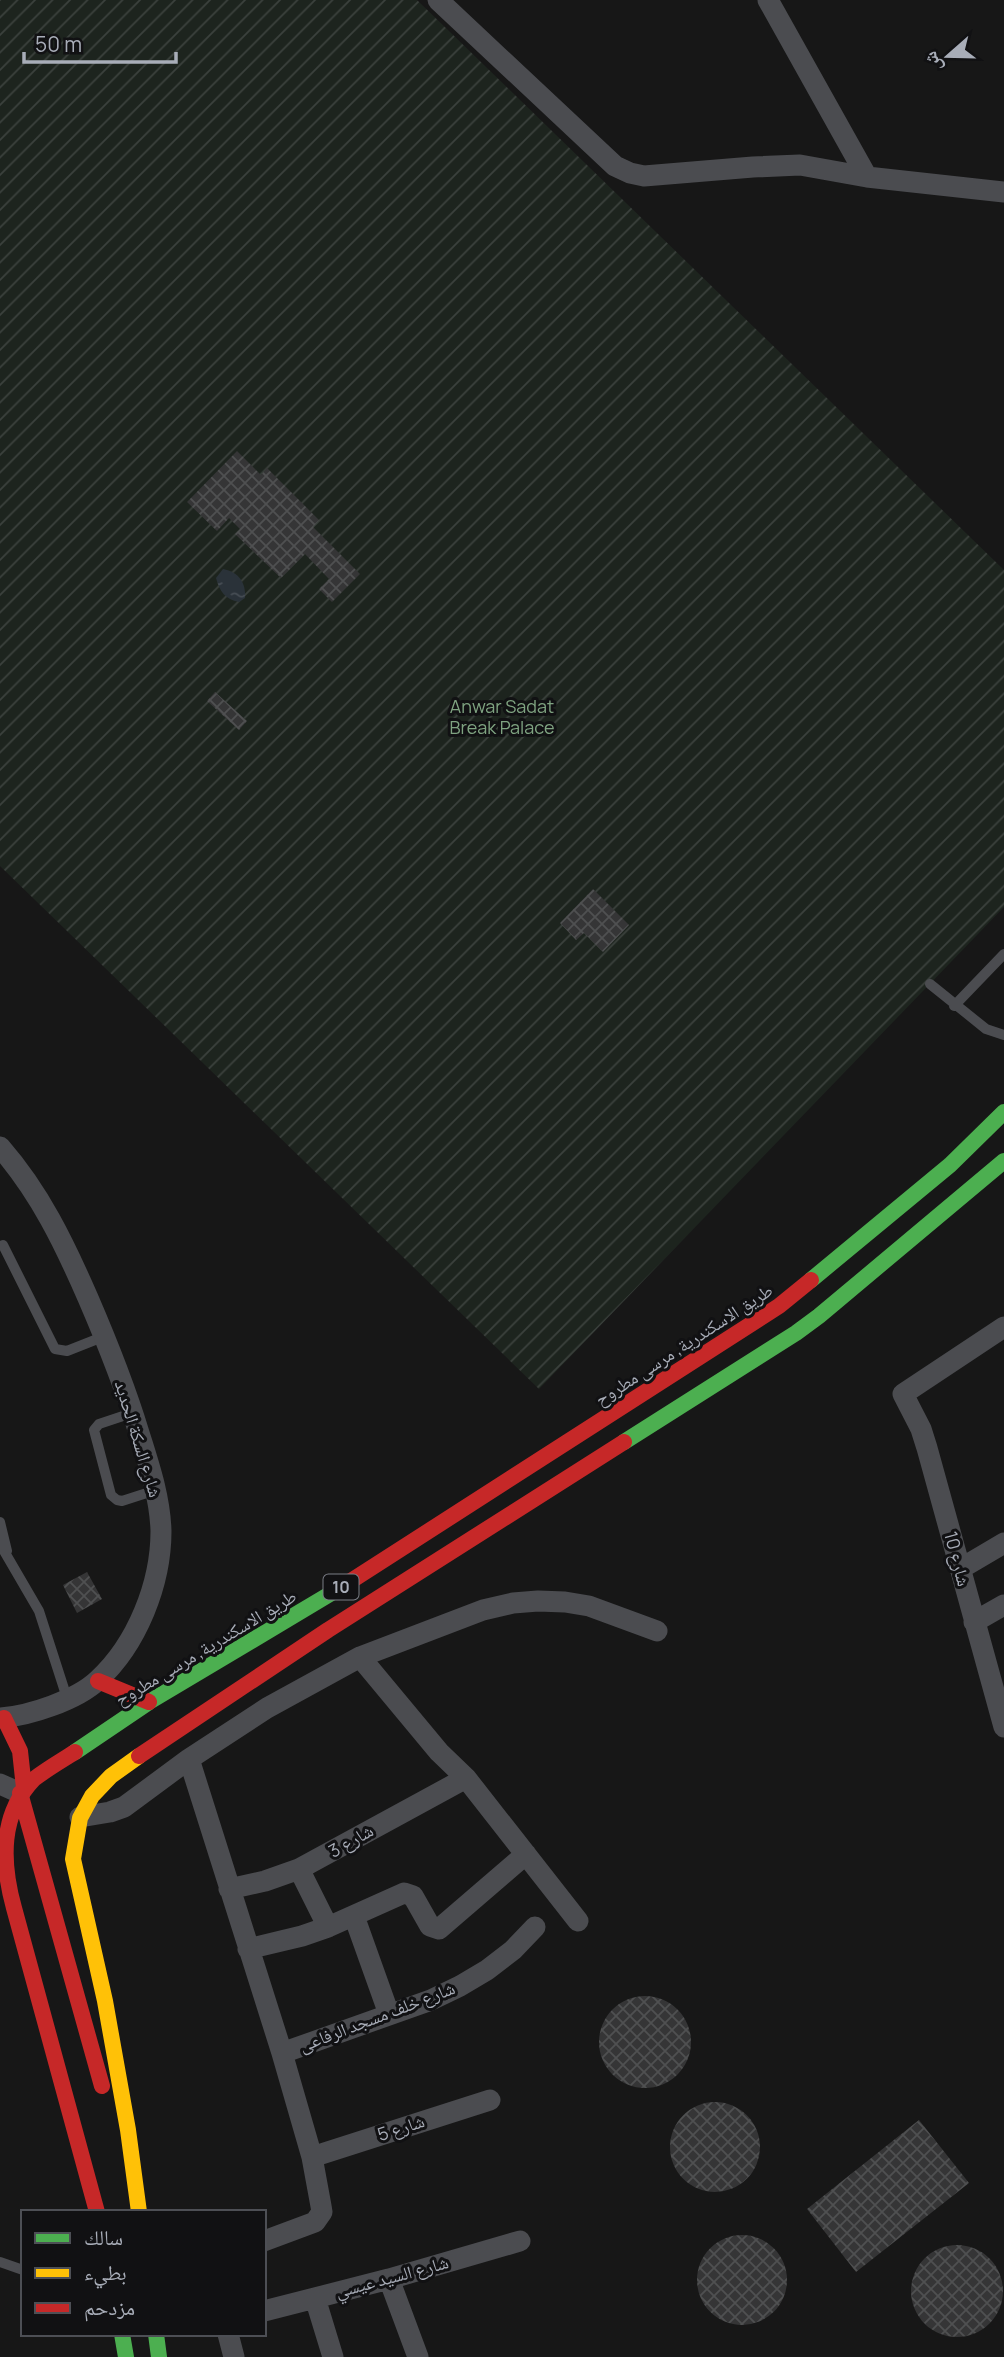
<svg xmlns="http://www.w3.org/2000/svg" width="1004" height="2357" viewBox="0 0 1004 2357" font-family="Manrope,'Noto Naskh Arabic',sans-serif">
  <defs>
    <pattern id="garden-furrows" width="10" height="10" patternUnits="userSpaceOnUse" patternTransform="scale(1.75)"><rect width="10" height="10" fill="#1d241e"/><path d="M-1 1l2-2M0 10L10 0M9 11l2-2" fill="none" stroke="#3b413d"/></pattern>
    <pattern id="water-ripples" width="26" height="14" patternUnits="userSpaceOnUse" patternTransform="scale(1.75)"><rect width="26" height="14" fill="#2a3239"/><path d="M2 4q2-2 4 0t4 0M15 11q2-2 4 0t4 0" fill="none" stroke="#464d54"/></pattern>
    <pattern id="building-cross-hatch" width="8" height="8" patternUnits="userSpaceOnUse" patternTransform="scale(1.75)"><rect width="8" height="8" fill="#353536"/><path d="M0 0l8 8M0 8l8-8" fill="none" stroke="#4f5051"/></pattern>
  </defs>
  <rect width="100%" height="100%" fill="#171717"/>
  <path fill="url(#garden-furrows)" d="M 0,0 L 417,0 L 1004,570 L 1004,907 L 539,1389 L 0,866 Z"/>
  <path fill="url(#water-ripples)" d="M 223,569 C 239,572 246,583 245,598 L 239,602 C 225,599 220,592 216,578 Z"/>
  <path fill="url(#building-cross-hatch)" d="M 237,451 L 261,475 L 267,468 L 319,520 L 313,527 L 360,574 L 332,602 L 319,589 L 329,579 L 305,554 L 281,578 L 235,534 L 240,529 L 229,518 L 217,531 L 187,502 Z
    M 215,692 L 247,721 L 239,730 L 207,701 Z
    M 593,889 L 629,925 L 603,952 L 584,933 L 576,940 L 560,923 Z
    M 87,1572 L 102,1599 L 77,1613 L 63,1585 Z
    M599 2042a46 46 0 1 1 92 0a46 46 0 1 1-92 0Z
    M670 2147a45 45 0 1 1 90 0a45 45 0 1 1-90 0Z
    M 919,2120 L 969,2183 L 856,2272 L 807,2209 Z
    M697 2280a45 45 0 1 1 90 0a45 45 0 1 1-90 0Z
    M911 2291a46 46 0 1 1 92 0a46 46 0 1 1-92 0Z"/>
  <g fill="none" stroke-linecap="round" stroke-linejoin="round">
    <path stroke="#4b4c50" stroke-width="10" d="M 930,984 L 986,1029 L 1004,1035
      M 954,1006 L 1004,954
      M 3,1245 L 55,1349 L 67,1351 L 105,1336
      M 132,1413 L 99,1424 L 94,1430 L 111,1495 L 117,1500 L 122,1501 L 156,1490
      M 0,1522 L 7,1551
      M 0,1544 L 39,1611 L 67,1698
      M 0,2262 L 23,2270"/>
    <path stroke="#4b4c50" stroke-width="21" d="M 438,0 L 615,166 L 630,173 L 644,176 L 753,167 L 800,165 L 867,177 L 1004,192
      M 768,0 L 867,177
      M 0,1147 C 40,1193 64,1243 88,1298 C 107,1342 125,1387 139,1433 C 149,1465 160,1497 161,1531 C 161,1584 137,1644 98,1680 C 77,1700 29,1716 0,1718
      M 1004,1327 L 903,1394 L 921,1429 L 927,1448 L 1004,1727
      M 960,1569 L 1004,1543
      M 974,1622 L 1004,1605
      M 360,1657 L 439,1752 L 466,1778 L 578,1921
      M 189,1759 L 282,2053 L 312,2157 L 321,2206 L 322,2212 L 315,2222 L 264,2241
      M 0,1784 L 20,1793
      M 80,1817 L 110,1812 L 124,1807 L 189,1759 L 267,1708 L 360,1657 L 483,1610 L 513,1603 L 538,1601 L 565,1602 L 589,1606 L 657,1631
      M 299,1869 L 328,1927
      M 229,1889 L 265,1881 L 299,1869 L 466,1778
      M 354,1916 L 389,2014
      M 248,1949 L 302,1936 L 328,1927 L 404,1893 L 413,1896 L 430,1926 L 439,1929 L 526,1854
      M 282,2053 L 431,2000 L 460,1986 L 487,1970 L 513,1950 L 535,1927
      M 312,2157 L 490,2100
      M 389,2279 L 418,2357
      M 315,2298 L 333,2357
      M 264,2311 L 389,2279 L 520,2241
      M 228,2334 L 234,2357"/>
    <path stroke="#4caf50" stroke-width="16" d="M 811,1280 L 950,1165 L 1004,1112
      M 624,1442 L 796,1333 L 819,1316 L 1004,1161
      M 75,1752 L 149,1702 L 340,1588
      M 122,2334 L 126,2357
      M 156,2334 L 159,2357"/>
    <path stroke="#ffc107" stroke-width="16" d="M 139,2212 L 128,2130 L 105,2001 L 73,1859 L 80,1818 L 92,1796 L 111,1776 L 139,1756"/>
    <path stroke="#c62828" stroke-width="16" d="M 340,1588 L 779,1306 L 811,1280
      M 98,1681 L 149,1702
      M 4,1718 L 20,1751 L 24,1788
      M 75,1752 C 61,1761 47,1769 34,1779 C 0,1814 1,1861 14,1908 L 97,2212
      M 139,1756 L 328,1630 L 624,1442
      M 20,1793 L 102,2086"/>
  </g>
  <g text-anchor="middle" stroke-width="6" stroke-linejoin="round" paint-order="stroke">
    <rect fill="#111113" stroke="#7b7e86" stroke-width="2" x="323.5" y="1574.5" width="35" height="25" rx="5"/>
    <g font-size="16" font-weight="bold" fill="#a8adb8">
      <text x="341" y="1593">10</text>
    </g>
    <g font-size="18" fill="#7fa381" stroke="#111113">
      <text x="502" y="713">Anwar Sadat<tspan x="502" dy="21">Break Palace</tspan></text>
    </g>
    <g font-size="18" fill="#a8adb8" stroke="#111113">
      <text transform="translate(684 1345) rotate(-33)" y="6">طريق الاسكندرية, مرسى مطروح</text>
      <text transform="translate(138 1439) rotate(73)" y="6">شارع السكة الحديد</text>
      <text transform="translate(957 1559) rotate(75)" y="6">شارع 10</text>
      <text transform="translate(206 1648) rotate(-31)" y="6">طريق الاسكندرية, مرسى مطروح</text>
      <text transform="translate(351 1841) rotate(-30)" y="6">شارع 3</text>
      <text transform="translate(377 2017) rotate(-21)" y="6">شارع خلف مسجد الرفاعى</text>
      <text transform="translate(401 2128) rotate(-18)" y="6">شارع 5</text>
      <text transform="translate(392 2277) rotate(-15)" y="6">شارع السيد عيسي</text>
    </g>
  </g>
  <rect x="21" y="2210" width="245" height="126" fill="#111113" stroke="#4d4f55" stroke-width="2"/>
  <rect x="35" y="2233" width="35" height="10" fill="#4caf50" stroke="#4d4f55" stroke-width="2"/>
  <text x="84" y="2245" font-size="21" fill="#a8adb8">سالك</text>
  <rect x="35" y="2268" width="35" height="10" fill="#ffc107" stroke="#4d4f55" stroke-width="2"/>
  <text x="84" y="2280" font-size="21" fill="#a8adb8">بطيء</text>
  <rect x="35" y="2303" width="35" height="10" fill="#c62828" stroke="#4d4f55" stroke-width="2"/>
  <text x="84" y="2315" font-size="21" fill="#a8adb8">مزدحم</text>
  <g transform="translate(948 56) rotate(250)" stroke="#111113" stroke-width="5" paint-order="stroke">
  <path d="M0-5L12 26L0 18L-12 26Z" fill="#a8adb8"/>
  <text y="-10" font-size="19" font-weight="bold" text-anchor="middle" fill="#a8adb8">ش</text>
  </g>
  <path d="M24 52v10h152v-10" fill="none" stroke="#a8adb8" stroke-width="3.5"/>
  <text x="35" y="52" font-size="21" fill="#a8adb8" stroke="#111113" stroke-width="5" paint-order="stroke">50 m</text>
</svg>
